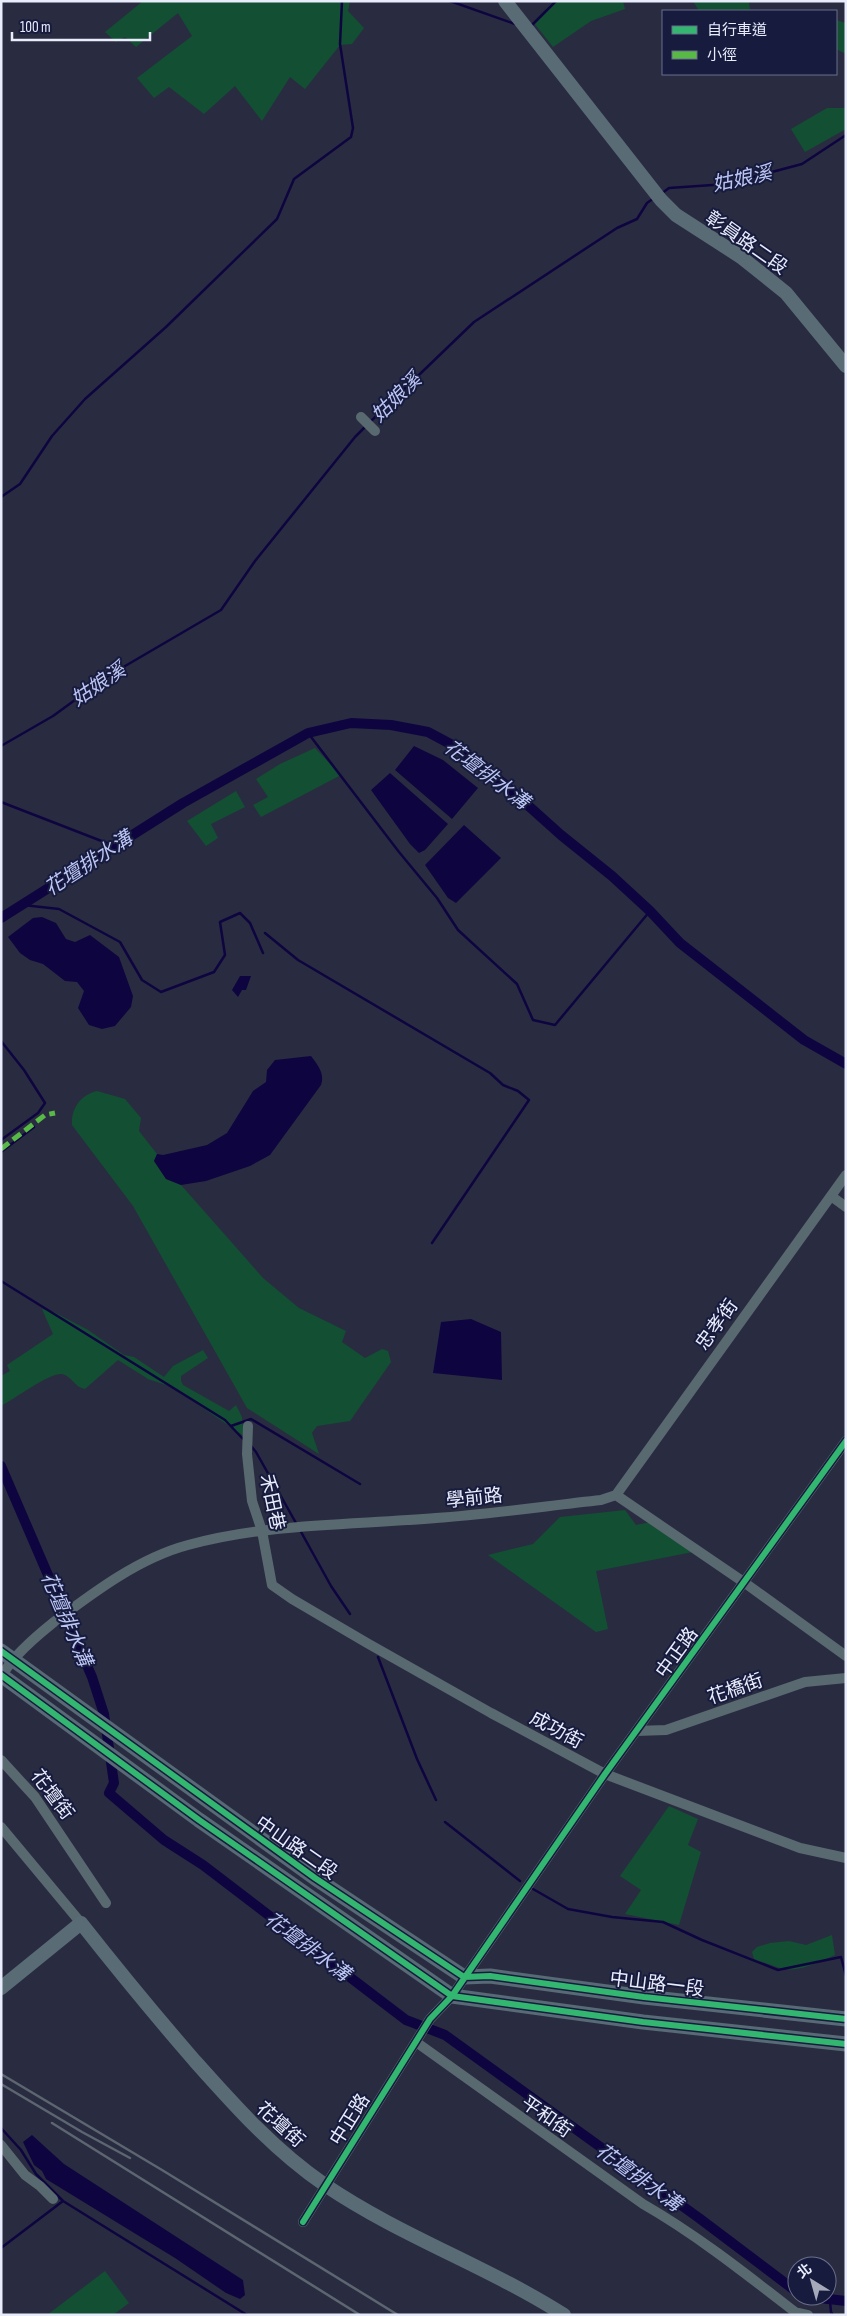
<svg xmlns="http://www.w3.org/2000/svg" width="847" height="2316" viewBox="0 0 847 2316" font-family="'Sofia Sans Condensed','Noto Sans TC',sans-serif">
  <rect width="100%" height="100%" fill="#292c40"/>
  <path fill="#134f33" d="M 143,1 L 350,1 L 348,11 L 364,28 L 352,44 L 340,45 L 305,89 L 290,77 L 262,121 L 235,86 L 204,114 L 169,87 L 154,98 L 137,78 L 192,36 L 178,13 L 136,47 L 125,37 L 116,42 L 105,32 Z
    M 553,1 L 623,1 L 625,9 L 591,21 L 553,47 L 534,23 Z
    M 693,1 L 749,1 L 750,11 L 699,11 Z
    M 836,20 L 846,23 L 846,54 L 836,49 Z
    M 827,108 L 846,108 L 846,129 L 805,152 L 791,129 Z
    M 315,748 L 341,775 L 261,817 L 253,805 L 268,797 L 256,779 L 280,764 Z
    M 236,791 L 245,807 L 211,824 L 218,838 L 206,846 L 187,821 Z
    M 97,1091 L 125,1099 L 141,1118 L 139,1131 L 157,1154 L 154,1161 L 166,1179 L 181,1185 L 263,1278 L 299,1308 L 346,1331 L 342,1342 L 365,1358 L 382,1349 L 388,1351 L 391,1362 L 350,1421 L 317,1426 L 312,1433 L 319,1454 L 247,1408 L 133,1206 L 72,1125 C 71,1108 81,1095 97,1091 Z
    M 42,1309 L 54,1312 L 88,1330 L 124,1355 L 134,1357 L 164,1377 L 173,1366 L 203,1350 L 208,1358 L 181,1376 L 181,1381 L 183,1385 L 229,1411 L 236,1405 L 242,1417 L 244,1436 L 172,1387 L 148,1379 L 118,1360 L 85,1389 C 75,1388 71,1375 62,1374 C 49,1373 14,1399 1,1406 L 1,1376 L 10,1371 L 7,1365 L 53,1334 Z
    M 625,1510 L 636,1525 L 651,1522 L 693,1552 L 596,1571 L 608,1629 L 596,1632 L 488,1555 L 533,1544 L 560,1517 Z
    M 669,1806 L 698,1819 L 688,1845 L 701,1852 L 679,1925 L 625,1914 L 641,1890 L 620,1876 Z
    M 832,1935 L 835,1955 C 821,1961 800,1972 785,1969 C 774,1967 764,1962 754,1959 L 752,1952 L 757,1947 L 770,1943 L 789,1941 L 806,1945 Z
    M 105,2271 L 129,2303 L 113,2315 L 47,2315 Z"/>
  <path fill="#0e0540" d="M 414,746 L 443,760 L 478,788 L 452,819 L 395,770 Z
    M 390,773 L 448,824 L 425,850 L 419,853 L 410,844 L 371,790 Z
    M 464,825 L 501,858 L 456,903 L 448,898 L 425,865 Z
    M 42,917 L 56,923 L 66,939 L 75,942 L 90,935 L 119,957 L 133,996 L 131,1007 L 115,1026 L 102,1029 L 89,1025 L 78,1008 L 84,991 L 77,982 L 65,981 L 43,964 L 30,960 L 20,953 L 8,937 L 33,918 Z
    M 240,976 L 251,976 L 246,990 L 242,990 L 238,997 L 232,990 Z
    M 311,1056 C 318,1065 325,1074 321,1085 L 270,1155 L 250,1166 L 206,1181 L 181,1185 L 166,1179 L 154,1161 L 157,1154 L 163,1155 L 207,1145 L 227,1133 L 253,1091 L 266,1082 L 267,1070 L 275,1060 Z
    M 471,1319 L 501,1332 L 502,1380 L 433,1373 L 441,1322 Z
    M 32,2135 L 64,2164 L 243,2280 L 245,2295 L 240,2299 L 226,2293 L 175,2258 L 46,2179 L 42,2171 L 34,2165 L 23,2142 Z"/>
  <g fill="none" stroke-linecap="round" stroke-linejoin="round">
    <path stroke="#0e0540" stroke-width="2.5" d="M 450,1 L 515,24
      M 531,26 L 556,1
      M 661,194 L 669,188 L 727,184 L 802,164 L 846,135
      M 370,422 L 474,322 L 617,228 L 637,219 L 647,203 L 654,198
      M 1,497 L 20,484 L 52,436 L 85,399 L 166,327 L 277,219 L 294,179 L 351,137 L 353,128 L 340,44 L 342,1
      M 308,733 L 399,852 L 437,898 L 458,930 L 517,984 L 533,1020 L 555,1025 L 650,911
      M 1,746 L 53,716 L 108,676 L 221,610 L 255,561 L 355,437 L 366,426
      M 1,802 L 117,847
      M 23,905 L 59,909 L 120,942 L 142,980 L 161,992 L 214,972 L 225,955 L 220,922 L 240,913 L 250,923 L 263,953
      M 265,933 L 298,960 L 490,1073 L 503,1085 L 518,1091 L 529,1100 L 432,1243
      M 1,1041 L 24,1070 L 45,1103 L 38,1113 L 1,1140
      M 1,1152 L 34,1127
      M 1,1281 L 225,1420 L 243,1439
      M 231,1426 L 251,1419 L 360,1484
      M 251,1446 L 256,1452 L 296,1523
      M 300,1530 L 331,1586 L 350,1614
      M 378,1657 L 417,1759 L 436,1800
      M 445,1822 L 520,1881
      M 533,1889 L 568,1909 L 612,1917 L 663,1922 L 702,1940 L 778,1970 L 841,1957 L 846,1976
      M 1,2128 L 21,2150 L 36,2174 L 63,2201 L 247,2315
      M 1,2248 L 63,2201
      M 830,2301 L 831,2312 L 833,2315"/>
    <path stroke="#0e0540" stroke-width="10" d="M 1,918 L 183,803 L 308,733 L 351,723 L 391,725 L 428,732 L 456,747 L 503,783 L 561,835 L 612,876 L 650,911 L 680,943 L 804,1040 L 846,1064
      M 1,1466 L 92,1677 L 104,1714 L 114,1783 L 109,1793 L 164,1840 L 203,1865 L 406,2020 L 445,2035 L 699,2218 L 797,2292
      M 802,2296 L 846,2301"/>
    <path stroke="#596970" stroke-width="10" d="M 361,417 L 375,431
      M 831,1196 L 846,1207
      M 248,1426 L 247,1454 L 252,1501 L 262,1531 L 272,1585 L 292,1599 L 367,1643 L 491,1713 L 605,1774 L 800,1848 L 846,1858
      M 616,1495 L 846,1175
      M 1,1680 C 6,1661 39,1634 54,1622 C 94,1592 139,1558 188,1545 C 268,1523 354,1525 436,1518 C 491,1514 546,1506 601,1500 L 616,1495 L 745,1583 L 846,1656
      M 636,1731 L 666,1730 L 805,1682 L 846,1678
      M 1,1760 L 35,1797 L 106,1903
      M 1,1827 L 81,1923
      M 416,2042 L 643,2204 C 697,2235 746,2274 795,2312 L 808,2315
      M 1,2145 L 25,2175 L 40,2186 L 53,2199
      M 303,2222 L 430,2019 L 452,1996 L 605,1774 L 846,1441"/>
    <path stroke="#596c76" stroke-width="14" d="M 505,1 L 661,200 L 676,215 L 741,257 L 786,293 L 846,366
      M 1,1988 L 81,1923 C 118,1970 155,2015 194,2060 C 235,2106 274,2150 325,2185 C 400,2236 487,2266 564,2315"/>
    <path stroke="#576a76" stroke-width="15" d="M 1,1651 L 315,1878 L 464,1977 L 490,1976 L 644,1997 L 846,2019
      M 1,1675 L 199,1820 L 452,1996 L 643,2022 L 846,2044"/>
    <path stroke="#5d6570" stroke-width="2.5" d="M 1,2074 L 162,2170 L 398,2315
      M 1,2084 L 82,2132 L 130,2158
      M 52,2123 L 360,2315"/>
    <path stroke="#58b947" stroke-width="5" stroke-dasharray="10 5" stroke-linecap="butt" d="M 1,1149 L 45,1115 L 55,1113"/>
    <defs>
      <path id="cycleway" d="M 1,1651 L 315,1878 L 464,1977 L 490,1976 L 644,1997 L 846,2019
        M 1,1675 L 199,1820 L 452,1996 L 643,2022 L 846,2044
        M 303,2222 L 430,2019 L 452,1996 L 605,1774 L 846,1441"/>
    </defs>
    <use href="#cycleway" stroke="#171b3e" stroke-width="9"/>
    <use href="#cycleway" stroke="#33b770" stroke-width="6"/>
  </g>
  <g text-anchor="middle" stroke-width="4" stroke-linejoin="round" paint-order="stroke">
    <g font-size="19" fill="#e9ecfb" stroke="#171b3e">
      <text transform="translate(747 242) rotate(35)" y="7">彰員路二段</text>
      <text transform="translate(716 1324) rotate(-54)" y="7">忠孝街</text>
      <text transform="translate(474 1497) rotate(-6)" y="7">學前路</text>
      <text transform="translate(273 1502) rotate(78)" y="7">禾田巷</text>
      <text transform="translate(676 1652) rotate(-54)" y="7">中正路</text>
      <text transform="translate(735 1688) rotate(-19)" y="7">花橋街</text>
      <text transform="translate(557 1729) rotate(28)" y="7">成功街</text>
      <text transform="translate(53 1794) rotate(53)" y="7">花壇街</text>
      <text transform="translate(297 1847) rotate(35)" y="7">中山路二段</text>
      <text transform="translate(657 1983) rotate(7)" y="7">中山路一段</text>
      <text transform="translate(547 2116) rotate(35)" y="7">平和街</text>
      <text transform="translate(349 2119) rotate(-58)" y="7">中正路</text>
      <text transform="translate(281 2124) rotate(42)" y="7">花壇街</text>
    </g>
    <g font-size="20" font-style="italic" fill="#bcc6f5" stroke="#171b3e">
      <text transform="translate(742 178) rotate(-12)" y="7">姑娘溪</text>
      <text transform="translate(396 397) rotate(-44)" y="7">姑娘溪</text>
      <text transform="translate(98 684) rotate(-34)" y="7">姑娘溪</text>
      <text transform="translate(487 774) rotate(37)" y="7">花壇排水溝</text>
      <text transform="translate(88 863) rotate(-33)" y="7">花壇排水溝</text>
      <text transform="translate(67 1619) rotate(67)" y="7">花壇排水溝</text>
      <text transform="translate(308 1946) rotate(37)" y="7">花壇排水溝</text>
      <text transform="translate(639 2177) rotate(36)" y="7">花壇排水溝</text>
    </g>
  </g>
  <rect width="847" height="2316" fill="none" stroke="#e9ecfb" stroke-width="5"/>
  <rect x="662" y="10" width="175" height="65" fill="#171b3e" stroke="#6b6f8a"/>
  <rect x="672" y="26" width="25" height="8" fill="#33b770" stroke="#6b6f8a"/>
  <text x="707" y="35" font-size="15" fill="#e9ecfb">自行車道</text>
  <rect x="672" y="51" width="25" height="8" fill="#58b947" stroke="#6b6f8a"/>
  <text x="707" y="60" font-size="15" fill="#e9ecfb">小徑</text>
  <g transform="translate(812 2281) rotate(323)"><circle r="24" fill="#171b3e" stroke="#6b6f8a"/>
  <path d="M0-4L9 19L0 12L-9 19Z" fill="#a6a9ba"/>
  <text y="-8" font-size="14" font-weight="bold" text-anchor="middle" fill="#e9ecfb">北</text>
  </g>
  <path d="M12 32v8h138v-8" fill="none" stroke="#e9ecfb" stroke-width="2.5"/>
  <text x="20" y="32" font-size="15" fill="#e9ecfb" stroke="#171b3e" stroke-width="4" paint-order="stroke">100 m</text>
</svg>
